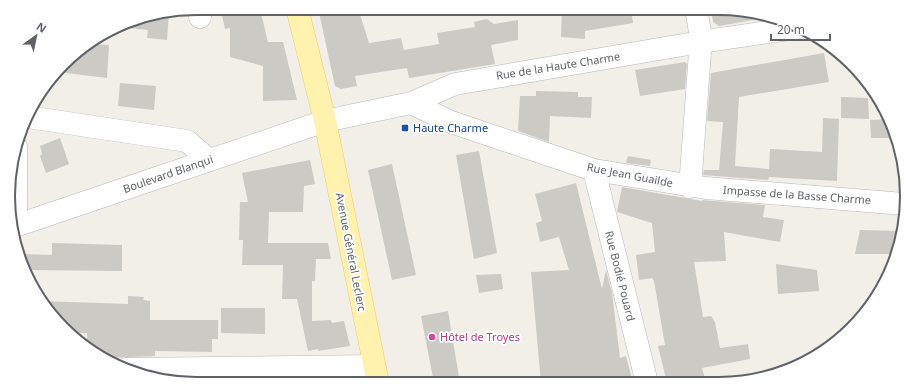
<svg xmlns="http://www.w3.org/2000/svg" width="915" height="392" viewBox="0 0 915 392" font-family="'Noto Sans',sans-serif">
  <rect width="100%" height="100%" fill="#f1efe8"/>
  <path fill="#cccac5" d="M 232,8 L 255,8 L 256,14 L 261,13 L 268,42 L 283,42 L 297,100 L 263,101 L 263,66 L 230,57 L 230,28 L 225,29 L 221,11 Z
    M 318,8 L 358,8 L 369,43 L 401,38 L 404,50 L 439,44 L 437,33 L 475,27 L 474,22 L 487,19 L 494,24 L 518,20 L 518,40 L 491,45 L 495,64 L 409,78 L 407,68 L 355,76 L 357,86 L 341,89 L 335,86 Z
    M 562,8 L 585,8 L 585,13 L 631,8 L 633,23 L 585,31 L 585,39 L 561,37 Z
    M 711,8 L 764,16 L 764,18 L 719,26 L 713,22 Z
    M 169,13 L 167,40 L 147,38 L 148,30 L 119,27 L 135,18 Z
    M 91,44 L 109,45 L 107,78 L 58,72 L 72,55 Z
    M 824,53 L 829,82 L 739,97 L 735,166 L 769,169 L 770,149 L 822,152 L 823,118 L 839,119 L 837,181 L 769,177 L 768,180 L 703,175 L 704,170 L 719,170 L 723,122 L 707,121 L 711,73 Z
    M 685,62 L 687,64 L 685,89 L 640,96 L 635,70 Z
    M 120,83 L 156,86 L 154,110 L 118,106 Z
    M 536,91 L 578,92 L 578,97 L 592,97 L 591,118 L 550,116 L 549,142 L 518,131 L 520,96 L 536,96 Z
    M 841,97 L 868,98 L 869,119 L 841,118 Z
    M 888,119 L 890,138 L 871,138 L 870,120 Z
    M 60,138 L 69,164 L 46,173 L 40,156 L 42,154 L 40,146 Z
    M 479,151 L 497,253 L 474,259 L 456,155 Z
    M 628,156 L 651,160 L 650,166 L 626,163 Z
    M 310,160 L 315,184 L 304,186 L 303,212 L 269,212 L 268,243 L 328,243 L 331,259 L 316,259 L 315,281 L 312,281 L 312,321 L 331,320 L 332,323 L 344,321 L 350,346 L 318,351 L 318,349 L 308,351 L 297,299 L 282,299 L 283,265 L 242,265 L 243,240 L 239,240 L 240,202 L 248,202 L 242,173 Z
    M 392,164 L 416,275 L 392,280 L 368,170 Z
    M 576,183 L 602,289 L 606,270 L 612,293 L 620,358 L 626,356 L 633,383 L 541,383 L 531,272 L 569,270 L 559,237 L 540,242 L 536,223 L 542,221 L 535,194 Z
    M 622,187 L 702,201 L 702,200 L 765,205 L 763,217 L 784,220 L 780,242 L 724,232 L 726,261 L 694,262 L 703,317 L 711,316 L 715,322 L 720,348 L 748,344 L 750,359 L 702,368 L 706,382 L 667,383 L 658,346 L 665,345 L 654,281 L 652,278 L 639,280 L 636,255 L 655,252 L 652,223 L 617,212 Z
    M 860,230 L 899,231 L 897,254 L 855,254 Z
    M 52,243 L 122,245 L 122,271 L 26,270 L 21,254 L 52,255 Z
    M 776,264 L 817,270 L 819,291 L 778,294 Z
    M 501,274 L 503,289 L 479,293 L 476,275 Z
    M 128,296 L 144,297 L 143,300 L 150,301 L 150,320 L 218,320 L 218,339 L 212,339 L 212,352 L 155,351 L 155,356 L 108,358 L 87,346 L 87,333 L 68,333 L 42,301 L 128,304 Z
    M 221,308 L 265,308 L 265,334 L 221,333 Z
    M 448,311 L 460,383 L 434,383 L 421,316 Z"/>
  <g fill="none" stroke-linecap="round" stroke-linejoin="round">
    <defs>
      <path id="minor" d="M 200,8 L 200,17
        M 411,103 L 451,122 L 594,170 L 706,188 L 904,204
        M 28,117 L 187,141 L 209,160
        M 594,170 L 647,383
        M 690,187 L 700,52 L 700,32 L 696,8
        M 16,225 L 16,147
        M 12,227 L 325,121 L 411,103 L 455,84 L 700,42 L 796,28
        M 126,369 L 374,366"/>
      <path id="major" d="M 297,8 L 325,121 L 378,383"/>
    </defs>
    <use href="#minor" stroke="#b5b8bc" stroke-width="23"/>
    <use href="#major" stroke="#f2c960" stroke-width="23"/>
    <use href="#minor" stroke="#fff" stroke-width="22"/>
    <use href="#major" stroke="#fff2af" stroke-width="22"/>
  </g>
  <rect fill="#1a4fb4" stroke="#fff" stroke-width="1.5" x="401" y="124" width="8" height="8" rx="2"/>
  <circle fill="#d1479c" stroke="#fff" stroke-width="1.5" cx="432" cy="337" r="4"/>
  <g text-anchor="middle" stroke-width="3.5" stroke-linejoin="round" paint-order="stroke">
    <g font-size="11" fill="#5f6368" stroke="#fff">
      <text transform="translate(558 66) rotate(-9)" y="4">Rue de la Haute Charme</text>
      <text transform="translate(168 174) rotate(-19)" y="4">Boulevard Blanqui</text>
      <text transform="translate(630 175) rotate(11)" y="4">Rue Jean Guailde</text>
      <text transform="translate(797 195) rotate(4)" y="4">Impasse de la Basse Charme</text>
      <text transform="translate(351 252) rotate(79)" y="4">Avenue Général Leclerc</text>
      <text transform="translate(620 276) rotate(76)" y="4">Rue Bodié Pouard</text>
    </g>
    <g font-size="11" fill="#164399" stroke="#fff" text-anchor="start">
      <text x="413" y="132">Haute Charme</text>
    </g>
    <g font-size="11" fill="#b23c85" stroke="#fff" text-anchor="start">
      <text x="440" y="341">Hôtel de Troyes</text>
    </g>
  </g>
  <path d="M0 0H915V392H0ZM196 15H719A181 181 0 0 1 900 196V196A181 181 0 0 1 719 377H196A181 181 0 0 1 15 196V196A181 181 0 0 1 196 15Z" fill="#fff" fill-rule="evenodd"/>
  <path fill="none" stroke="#5f6368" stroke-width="2" d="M196 15H719A181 181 0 0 1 900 196V196A181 181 0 0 1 719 377H196A181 181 0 0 1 15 196V196A181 181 0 0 1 196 15Z"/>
  <g transform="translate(36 36) rotate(33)" stroke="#ffffff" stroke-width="3" paint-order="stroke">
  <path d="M0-3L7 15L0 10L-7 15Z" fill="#5f6368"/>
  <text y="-6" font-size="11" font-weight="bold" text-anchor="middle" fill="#5f6368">N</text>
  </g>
  <path d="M771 34v6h59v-6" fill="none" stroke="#5f6368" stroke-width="2"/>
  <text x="777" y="34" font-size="12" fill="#5f6368" stroke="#ffffff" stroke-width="3" paint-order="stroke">20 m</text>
</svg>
